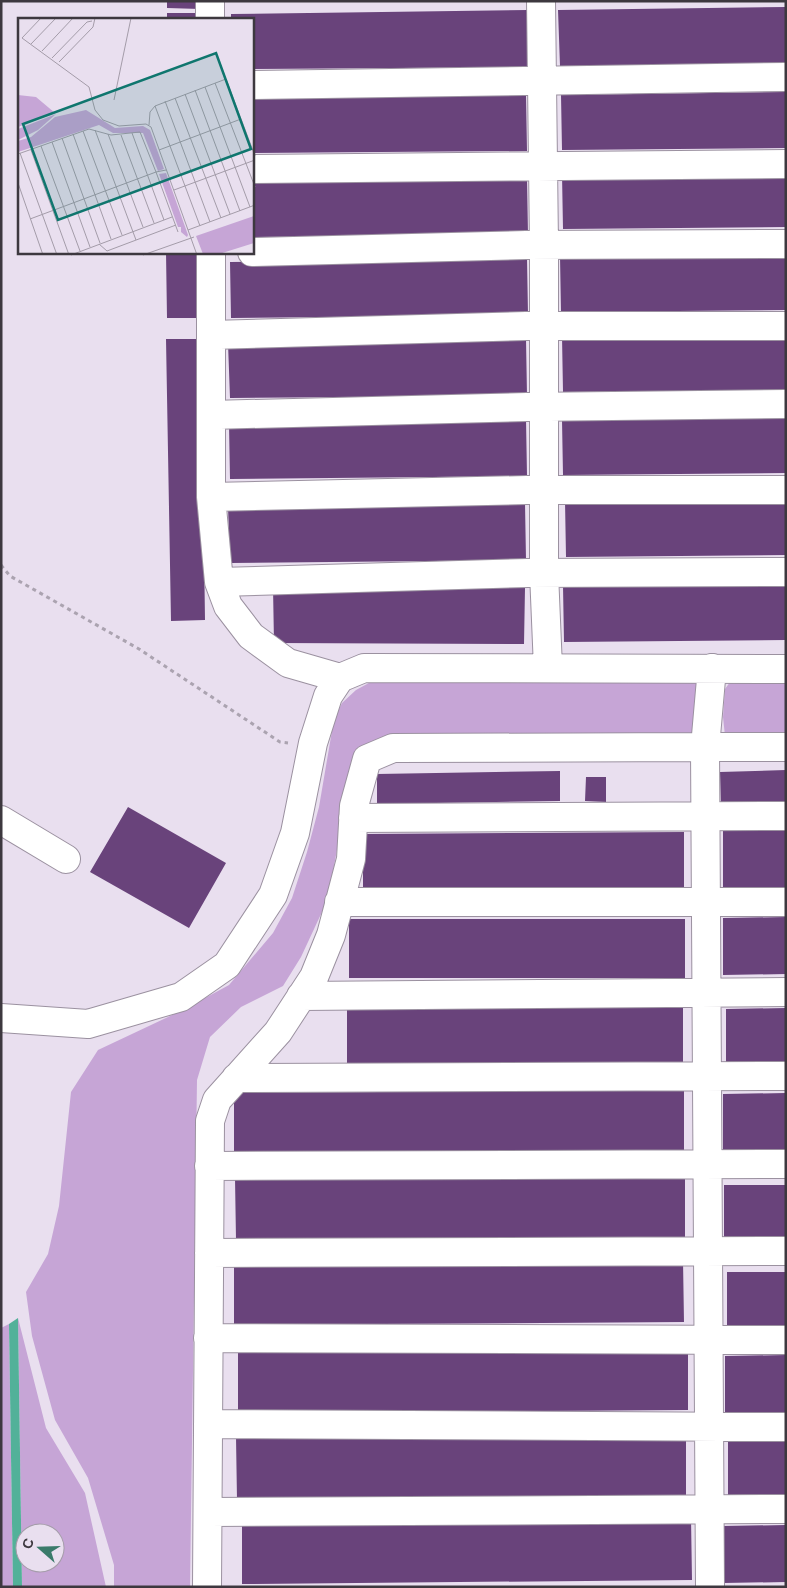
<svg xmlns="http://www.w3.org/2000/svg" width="787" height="1588" viewBox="0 0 787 1588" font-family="'Work Sans',sans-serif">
  <rect width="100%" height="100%" fill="#e9dfef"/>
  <path fill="#c6a5d6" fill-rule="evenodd" d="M 380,677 L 702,682 L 697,735 L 385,742 L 340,833 L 328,899 L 301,957 L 283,986 L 241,1007 L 210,1037 L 197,1080 L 190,1587 L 114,1587 L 114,1565 L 88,1478 L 55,1420 L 32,1336 L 26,1292 L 48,1254 L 59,1206 L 71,1092 L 98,1050 L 185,1009 L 229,985 L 273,933 L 292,898 L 307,852 L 319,807 L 334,719 L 342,703 L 356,690 Z
    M 733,678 L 786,678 L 786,736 L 725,736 L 723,717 L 725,689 Z
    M 18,1318 L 46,1428 L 85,1493 L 106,1587 L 22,1587 ZM 25,1533 L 55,1533 L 55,1563 L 25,1563 Z
    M 9,1324 L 13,1587 L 1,1587 L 1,1328 Z"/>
  <path fill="#52b199" d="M 18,1318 L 22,1587 L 13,1587 L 9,1324 Z"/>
  <path fill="#69437b" d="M 167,1 L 199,1 L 200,9 L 167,8 Z
    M 786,7 L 786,64 L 560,66 L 558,10 Z
    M 528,10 L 529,67 L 252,69 L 252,19 L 231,19 L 231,14 Z
    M 167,13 L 199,13 L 199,19 L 167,19 Z
    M 786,92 L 786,148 L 562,150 L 561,95 Z
    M 526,94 L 527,151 L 252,153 L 252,98 Z
    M 786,171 L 786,227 L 563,229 L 562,174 Z
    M 527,178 L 528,235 L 252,237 L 252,182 Z
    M 166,252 L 199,252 L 199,318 L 167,318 Z
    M 786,254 L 786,310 L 561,312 L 560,256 Z
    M 527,258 L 528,315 L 231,318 L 230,262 Z
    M 786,333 L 786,390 L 563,392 L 562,336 Z
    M 166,339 L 201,339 L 205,620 L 171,621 Z
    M 526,339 L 527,396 L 230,398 L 228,343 Z
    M 786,417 L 786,473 L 563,475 L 562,420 Z
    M 526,419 L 527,476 L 230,479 L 229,424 Z
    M 786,498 L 786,555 L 566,557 L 565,501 Z
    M 525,503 L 526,560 L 230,563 L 228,507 Z
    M 786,583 L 786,640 L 564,642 L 563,586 Z
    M 273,587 L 525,588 L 524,644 L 274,643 Z
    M 786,770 L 786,806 L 721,808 L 720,772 Z
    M 560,771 L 560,801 L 377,804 L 377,774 Z
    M 586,777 L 606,777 L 606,802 L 585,801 Z
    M 128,807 L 226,863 L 189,928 L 90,872 Z
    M 723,830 L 786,830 L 786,887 L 723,887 Z
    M 684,832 L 684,889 L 363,891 L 363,834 Z
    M 786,917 L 786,974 L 723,975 L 723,918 Z
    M 349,919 L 685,919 L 685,978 L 349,978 Z
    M 347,1006 L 683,1006 L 683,1065 L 347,1065 Z
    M 786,1008 L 786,1066 L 726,1066 L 726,1009 Z
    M 684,1090 L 684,1152 L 234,1155 L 234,1093 Z
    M 786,1093 L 786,1150 L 723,1151 L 723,1094 Z
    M 685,1175 L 685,1237 L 236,1240 L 235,1178 Z
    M 724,1185 L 786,1185 L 786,1241 L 724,1242 Z
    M 683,1260 L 684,1322 L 234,1325 L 234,1263 Z
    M 727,1272 L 786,1272 L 786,1329 L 727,1329 Z
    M 688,1348 L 688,1410 L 238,1413 L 238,1351 Z
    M 786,1355 L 786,1412 L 725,1413 L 725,1356 Z
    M 686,1434 L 686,1496 L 237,1500 L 236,1437 Z
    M 786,1437 L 786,1494 L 728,1495 L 728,1438 Z
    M 691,1518 L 692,1580 L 242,1584 L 242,1521 Z
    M 786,1525 L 786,1582 L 723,1583 L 723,1526 Z"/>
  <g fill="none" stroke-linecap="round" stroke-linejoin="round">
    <defs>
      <path id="minor" d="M 210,1 L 210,19
        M 541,1 L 544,245 L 544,573 L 548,668
        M 252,85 L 786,77
        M 252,169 L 786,164
        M 211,252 L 211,497 L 219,582 L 228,606 L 251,636 L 288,663 L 340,678
        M 252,252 L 526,245 L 786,244
        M 211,335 L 526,326 L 786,326
        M 211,415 L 527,407 L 786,404
        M 211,497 L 527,490 L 786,490
        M 219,582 L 528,573 L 786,572
        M 353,818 L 786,816
        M 1,820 L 66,859
        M 339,902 L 786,902
        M 301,996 L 786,992
        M 1,1018 L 88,1024 L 181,997 L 227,965 L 273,895 L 295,833 L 313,743 L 328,696 L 340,678 L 364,668 L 786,669
        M 236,1078 L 786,1076
        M 209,1166 L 786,1164
        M 209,1253 L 786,1251
        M 208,1338 L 786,1340
        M 208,1424 L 786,1427
        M 208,1512 L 786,1509
        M 207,1587 L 210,1121 L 217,1100 L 278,1032 L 314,977 L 331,935 L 351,859 L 354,806 L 367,759 L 393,748 L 705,747 L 712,668
        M 710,1587 L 705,747 L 786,747"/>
    </defs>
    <use href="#minor" stroke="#9b91a0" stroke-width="30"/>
    <path stroke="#aba3b0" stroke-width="3" stroke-dasharray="4 4" stroke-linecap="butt" d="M 1,565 L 10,576 L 139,649 L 280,742 L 288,743"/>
    <use href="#minor" stroke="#fff" stroke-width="28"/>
  </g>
  <g transform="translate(18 18)">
    <rect width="236" height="236" fill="#e9dfef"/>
    <path d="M 0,77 L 18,79 L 37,95 L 0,109 ZM 68,92 L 97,110 L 125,108 L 132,112 L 146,151 L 140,153 L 125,115 L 95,115 L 81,107 L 0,134 L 0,123 L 13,119 L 37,99 ZM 38,96 L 20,112 L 0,122 L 0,111 ZM 148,155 L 170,217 L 169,219 L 163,214 L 163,209 L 160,209 L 141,156 ZM 236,198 L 236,225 L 201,236 L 185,236 L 178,218 Z" fill="#c6a5d6"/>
    <path fill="none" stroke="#a49ca9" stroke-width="1" d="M 23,0 L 4,20 L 71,69 L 77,92 L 85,102 L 101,108 L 128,106 L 133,109 L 179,237M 13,26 L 38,0M 24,33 L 55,0M 34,40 L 69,4 L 74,3M 41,44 L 75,9 L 77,0M 197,65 L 237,169M 187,69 L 232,189M 177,72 L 222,193M 167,76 L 212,196M 157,80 L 203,200M 96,82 L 113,0M 147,83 L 192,204M 137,88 L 182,208M 131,107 L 132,94 L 137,88 L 208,61 L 237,138M 77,112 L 118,222M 65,113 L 104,217M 114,115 L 146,202M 55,116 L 93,221M 90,116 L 125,209M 103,117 L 136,205M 44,120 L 82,225M 34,124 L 72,229M 23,128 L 62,233M 13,132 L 51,237M 141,132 L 223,101M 2,135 L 39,237M 0,136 L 71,111 L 93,117 L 122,114 L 138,154 L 148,152M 0,165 L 25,237M 156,172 L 237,142M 12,201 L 138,154 L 160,214M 170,212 L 237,187M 81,226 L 89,233 L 158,207M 53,237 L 154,199M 125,237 L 176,219"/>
    <path fill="#0f766e" fill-opacity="0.15" stroke="#0f766e" stroke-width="2.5" d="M 198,35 L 233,131 L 40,202 L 5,106 Z"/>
    <rect width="236" height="236" fill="none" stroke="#3d383f" stroke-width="2.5"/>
  </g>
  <rect width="787" height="1588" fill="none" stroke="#3d383f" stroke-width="5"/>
  <g transform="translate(40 1548) rotate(290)"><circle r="24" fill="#e9dfef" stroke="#a49ca9"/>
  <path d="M0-4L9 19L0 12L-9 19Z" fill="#3a7a6a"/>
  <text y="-8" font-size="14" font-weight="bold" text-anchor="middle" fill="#3d383f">С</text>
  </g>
</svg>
